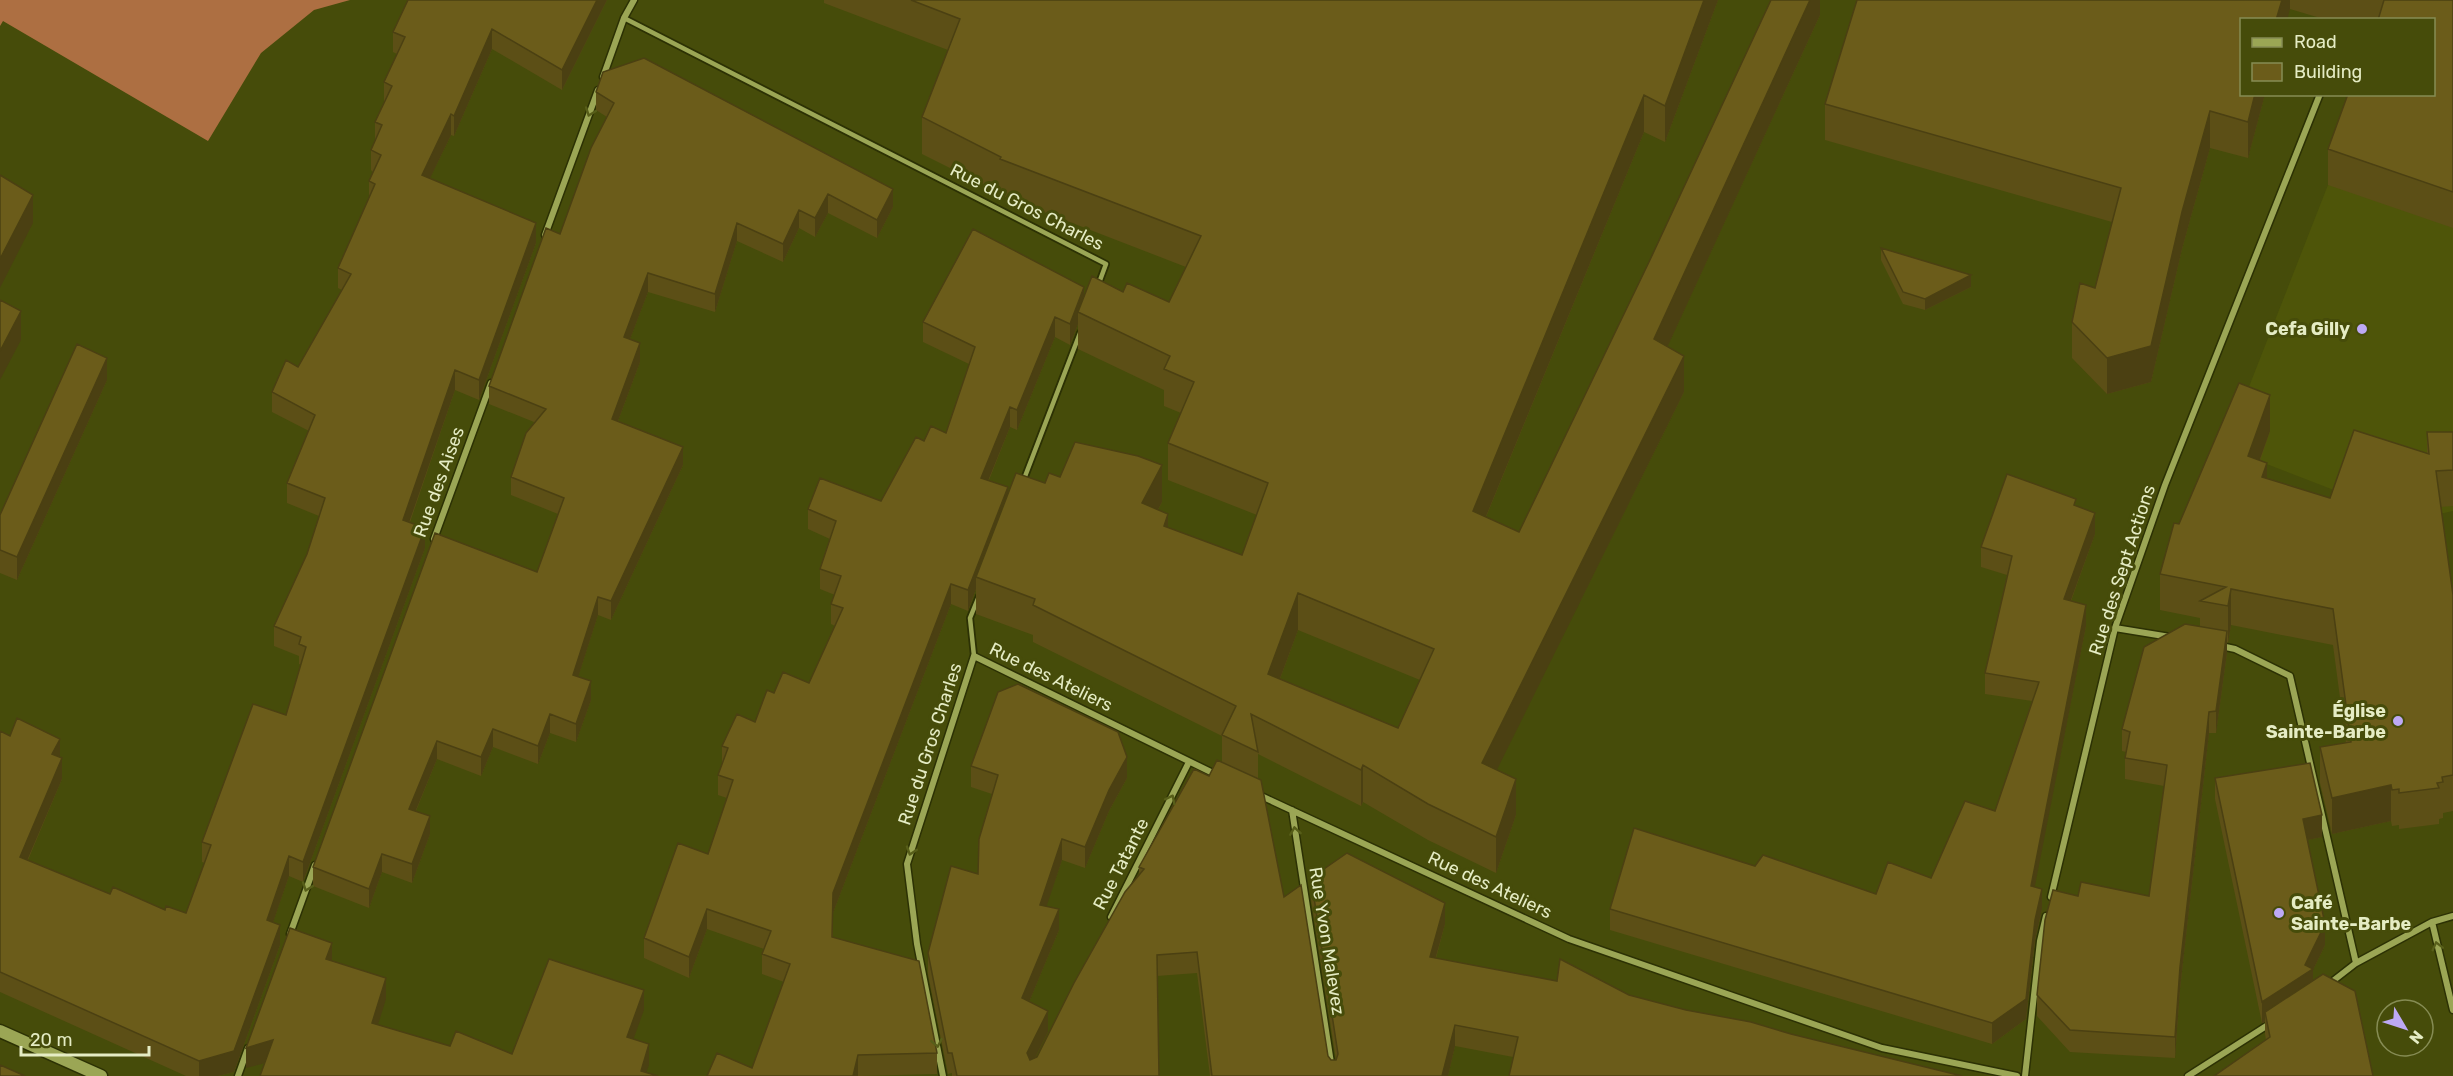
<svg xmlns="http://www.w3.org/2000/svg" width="2453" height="1076" viewBox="0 0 2453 1076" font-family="Rubik,sans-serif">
  <rect width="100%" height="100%" fill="#464c0a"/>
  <path fill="#4e5509" d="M 2328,185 L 2453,187 L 2453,511 L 2426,517 L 2339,492 L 2225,448 Z"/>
  <path fill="#ad6f42" d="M 0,0 L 350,0 L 314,10 L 261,53 L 208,141 L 3,21 L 0,26 Z"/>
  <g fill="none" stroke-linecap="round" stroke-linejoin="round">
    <defs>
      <path id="lane" d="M 624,18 L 1106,264 L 1099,283
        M 1024,479 L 1080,333
        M 974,656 L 970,618 L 979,596"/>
      <path id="street" d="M 603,77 L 624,18 L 634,0
        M 545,235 L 598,90
        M 434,539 L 491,383
        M 2115,628 L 2170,637
        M 2221,646 L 2235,649 L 2290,676 L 2356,963 L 2329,984
        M 1259,795 L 1569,939 L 1882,1048 L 2017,1076
        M 1292,810 L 1333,1076
        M 2051,897 L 2115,628 L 2165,485 L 2320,94
        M 1111,917 L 1189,762
        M 2432,922 L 2453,1010
        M 290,934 L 315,865
        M 2356,963 L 2432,922 L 2453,916
        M 238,1076 L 248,1048
        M 943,1076 L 917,944 L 907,864 L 974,656 L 1217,775
        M 2025,1076 L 2040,941 L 2046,916
        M 2188,1076 L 2271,1023"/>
      <path id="secondary" d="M 0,1031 L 101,1076"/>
    </defs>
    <use href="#lane" stroke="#2c3104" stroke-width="8"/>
    <use href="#street" stroke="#2c3104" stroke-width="9"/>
    <use href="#secondary" stroke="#2c3104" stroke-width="15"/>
    <use href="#lane" stroke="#9ba655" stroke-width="4.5"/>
    <use href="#street" stroke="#9ba655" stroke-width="6"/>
    <use href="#secondary" stroke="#9ba655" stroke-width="12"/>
  </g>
  <path fill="#5c4f16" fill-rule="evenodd" d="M 607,0 L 562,90 L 492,49 L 454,136 L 451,135 L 430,178 L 536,243 L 479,400 L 455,390 L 410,522 L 425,548 L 303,882 L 289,876 L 273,922 L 280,945 L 234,1072 L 218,1076 L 186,1076 L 0,992 L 0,731 L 60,757 L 62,779 L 28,860 L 110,894 L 165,910 L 186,913 L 205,863 L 202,862 L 202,842 L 286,715 L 301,665 L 299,664 L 299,656 L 274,646 L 274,626 L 307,554 L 319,516 L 287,503 L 287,483 L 309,431 L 272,412 L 272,392 L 298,367 L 342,290 L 338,288 L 338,268 L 369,198 L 369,181 L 373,172 L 371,170 L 371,150 L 375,140 L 375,122 L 384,102 L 384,82 L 397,54 L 393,52 L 393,32 Z
    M 824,0 L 1718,0 L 1665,142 L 1644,132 L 1486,517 L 1519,532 L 1820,0 L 1820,15 L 1667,347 L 1684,392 L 1496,770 L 1516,815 L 1496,873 L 1428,840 L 1363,802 L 1361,806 L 1258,754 L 1258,779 L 1284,897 L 1328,1056 L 1331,1060 L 1336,1060 L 1311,899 L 1311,878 L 1445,924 L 1436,958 L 1629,995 L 1513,1057 L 1455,1046 L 1448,1076 L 1210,1076 L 1197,973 L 1157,976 L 1159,1076 L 952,1076 L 952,1073 L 948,1074 L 928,974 L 928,953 L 978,874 L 992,794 L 971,787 L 971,766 L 1127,778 L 1109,811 L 1085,868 L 1062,860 L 1046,906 L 1059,930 L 1029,1002 L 1048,1032 L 1035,1058 L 1037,1057 L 1139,875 L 1139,867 L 1209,776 L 1222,762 L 1222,736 L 1033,642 L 1033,635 L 976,614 L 976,589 L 968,611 L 951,604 L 833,913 L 833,937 L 937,1053 L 937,1074 L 858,1076 L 707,1076 L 752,1068 L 784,982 L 762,974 L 762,954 L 764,949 L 707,929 L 689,978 L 644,958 L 644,938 L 708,854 L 727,798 L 718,795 L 718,775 L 722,765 L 722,746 L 755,722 L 774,693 L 809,683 L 835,626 L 831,624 L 831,604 L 835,595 L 820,589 L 820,569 L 830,539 L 808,529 L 808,509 L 881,501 L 924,441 L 946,433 L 969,364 L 923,342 L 923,322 L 1084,296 L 1123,292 L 1169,302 L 1186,267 L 1000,195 L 1000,193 L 922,154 L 922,117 L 948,50 L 824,3 ZM 1078,324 L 1078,349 L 1164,390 L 1164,406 L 1181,413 L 1168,443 L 1168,480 L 1257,515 L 1242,555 L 1168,528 L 1158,510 L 1162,502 L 1060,477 L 1008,496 L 989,480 L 1010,427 L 1017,430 L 1055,337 L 1070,345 ZM 1298,630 L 1420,680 L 1398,728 L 1280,679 Z
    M 1857,0 L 2453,0 L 2453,228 L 2328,185 L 2328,149 L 2433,20 L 2327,20 L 2290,9 L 2241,94 L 2265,94 L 2248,158 L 2210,148 L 2182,249 L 2151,382 L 2107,394 L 2072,358 L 2072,322 L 2095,288 L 2112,222 L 1825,140 L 1825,104 Z
    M 596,92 L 893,207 L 877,238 L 828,213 L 815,237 L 799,228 L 783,262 L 737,241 L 715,312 L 648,292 L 630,339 L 640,362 L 618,421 L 683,465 L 611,620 L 598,615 L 578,677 L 591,700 L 576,742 L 550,733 L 538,764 L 493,747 L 481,776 L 437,759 L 416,811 L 430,834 L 412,883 L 382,872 L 369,908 L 313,886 L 313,867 L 537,572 L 558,514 L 511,495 L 511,477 L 534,422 L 489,404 L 489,386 L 560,234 L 607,117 L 596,110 Z
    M 1881,248 L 1971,287 L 1925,310 L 1903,304 L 1881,260 Z
    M 107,380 L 17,580 L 0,573 L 0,515 Z
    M 2270,431 L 2260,461 L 2267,478 L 2330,498 L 2427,453 L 2427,432 L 2453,432 L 2453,506 L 2441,507 L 2453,595 L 2453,811 L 2443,813 L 2443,818 L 2439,819 L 2439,824 L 2399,829 L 2399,825 L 2392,826 L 2391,821 L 2332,834 L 2320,783 L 2320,747 L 2346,743 L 2333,645 L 2231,625 L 2228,643 L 2227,642 L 2227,653 L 2216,733 L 2209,733 L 2180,989 L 2175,1058 L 2070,1052 L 2037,1016 L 2037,995 L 2078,896 L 2149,896 L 2164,786 L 2125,779 L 2125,758 L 2126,752 L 2122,751 L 2122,729 L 2200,627 L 2200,618 L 2160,610 L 2160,574 L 2179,524 Z
    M 2076,506 L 2095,534 L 2071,601 L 2086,626 L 2034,887 L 2042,909 L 2035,940 L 2026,1019 L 1992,1044 L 1610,930 L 1610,909 L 1755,866 L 1876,894 L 1931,878 L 1995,811 L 2032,701 L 1985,694 L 1985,673 L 2007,575 L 1981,567 L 1981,547 Z
    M 2215,778 L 2322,837 L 2307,840 L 2325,945 L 2313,970 L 2313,980 L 2355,991 L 2266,1040 L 2265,1034 L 2265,1022 L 2262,1023 L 2215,799 Z"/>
  <path fill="#4b4012" d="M 597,0 L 607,0 L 562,90 L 562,70 Z
    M 1704,0 L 1718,0 L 1665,142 L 1665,106 Z
    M 1810,0 L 1820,0 L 1820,15 L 1654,376 L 1654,339 Z
    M 2282,0 L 2290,0 L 2290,9 L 2287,20 L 2276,20 Z
    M 492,29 L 492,49 L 454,136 L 454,116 Z
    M 2255,94 L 2265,94 L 2248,158 L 2248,122 Z
    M 1644,95 L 1644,132 L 1473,548 L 1473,511 Z
    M 2210,111 L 2210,148 L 2182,249 L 2151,382 L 2107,394 L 2107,358 L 2182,212 Z
    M 451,114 L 451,135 L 422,195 L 422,175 Z
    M 893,189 L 893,207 L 877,238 L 877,220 Z
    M 828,194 L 828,213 L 815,237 L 815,218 Z
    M 33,195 L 33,223 L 0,288 L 0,259 Z
    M 799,210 L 799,228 L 783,262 L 783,244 Z
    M 536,223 L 536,243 L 479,400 L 479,380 Z
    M 737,223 L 737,241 L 715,312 L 715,294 Z
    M 648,273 L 648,292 L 624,355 L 624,337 Z
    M 1971,275 L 1971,287 L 1925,310 L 1925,299 Z
    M 1084,287 L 1084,308 L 1078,312 L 1078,324 L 1070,345 L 1070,324 Z
    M 21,311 L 21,340 L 0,380 L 0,351 Z
    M 1055,317 L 1055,337 L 1017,430 L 1017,410 Z
    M 640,343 L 640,362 L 612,437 L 612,419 Z
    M 1684,356 L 1684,392 L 1482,800 L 1482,763 Z
    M 107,358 L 107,380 L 17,580 L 17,557 Z
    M 455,370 L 455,390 L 403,540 L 403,520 Z
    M 2270,395 L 2270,431 L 2248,493 L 2248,456 Z
    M 1010,407 L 1010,427 L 981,498 L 981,478 Z
    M 683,447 L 683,465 L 611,620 L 611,601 Z
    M 2267,463 L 2267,500 L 2262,477 Z
    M 1162,465 L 1162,502 L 1142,540 L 1142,503 Z
    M 1008,487 L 1008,507 L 976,577 L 976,589 L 968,611 L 968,590 Z
    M 2095,513 L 2095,534 L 2064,619 L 2064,599 Z
    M 1168,514 L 1168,550 L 1164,526 Z
    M 425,528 L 425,548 L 303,882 L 303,862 Z
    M 951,584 L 951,604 L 833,913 L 833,893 Z
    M 2231,589 L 2231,625 L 2228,643 L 2228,606 Z
    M 1298,593 L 1298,630 L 1268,711 L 1268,674 Z
    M 598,597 L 598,615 L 573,693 L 573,675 Z
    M 2086,605 L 2086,626 L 2031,906 L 2031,886 Z
    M 2227,631 L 2227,653 L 2216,733 L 2216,711 Z
    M 591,681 L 591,700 L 576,742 L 576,724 Z
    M 2209,712 L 2209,733 L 2180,989 L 2175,1058 L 2175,1037 L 2180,967 Z
    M 550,714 L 550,733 L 538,764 L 538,746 Z
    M 493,729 L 493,747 L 481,776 L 481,757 Z
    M 60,739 L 60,759 L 52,754 Z
    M 437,741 L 437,759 L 409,827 L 409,809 Z
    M 1127,757 L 1127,778 L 1109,811 L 1085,868 L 1085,847 L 1109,790 Z
    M 62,758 L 62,779 L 20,877 L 20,857 Z
    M 1363,765 L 1363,802 L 1361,806 L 1361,770 Z
    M 1516,779 L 1516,815 L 1496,873 L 1496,837 Z
    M 2391,785 L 2391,821 L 2332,834 L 2332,798 Z
    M 2322,815 L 2322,837 L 2303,841 L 2303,819 Z
    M 430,816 L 430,834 L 412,883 L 412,864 Z
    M 1062,839 L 1062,860 L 1040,926 L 1040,905 Z
    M 382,854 L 382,872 L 369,908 L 369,889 Z
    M 289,856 L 289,876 L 267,940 L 267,920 Z
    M 2042,889 L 2042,909 L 2035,940 L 2026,1019 L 1992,1044 L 1992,1023 L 2035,920 Z
    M 1445,903 L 1445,924 L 1430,978 L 1430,957 Z
    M 707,909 L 707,929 L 689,978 L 689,957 Z
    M 1059,909 L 1059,930 L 1022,1019 L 1022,998 Z
    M 2325,924 L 2325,945 L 2313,970 L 2313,990 L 2265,1012 L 2265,1022 L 2262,1023 L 2262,1002 L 2305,965 Z
    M 280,925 L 280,945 L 234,1072 L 218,1076 L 199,1076 L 199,1061 Z
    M 332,943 L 332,963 L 326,959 Z
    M 386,978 L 386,999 L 372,1044 L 372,1023 Z
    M 644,990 L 644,1010 L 627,1057 L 627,1037 Z
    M 1048,1011 L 1048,1032 L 1027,1074 L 1027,1053 Z
    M 1455,1025 L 1455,1046 L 1448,1076 L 1442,1076 Z
    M 273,1040 L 273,1061 L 246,1068 L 246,1048 Z
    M 649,1044 L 649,1065 L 645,1076 L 641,1071 Z
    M 858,1055 L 858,1076 L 853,1076 Z"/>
  <path fill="#6b5c1a" stroke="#4b4012" stroke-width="1.5" fill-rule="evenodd" d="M 408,0 L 597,0 L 562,70 L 492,29 L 454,116 L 451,114 L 422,175 L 536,223 L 479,380 L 455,370 L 403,520 L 425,528 L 303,862 L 289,856 L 267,920 L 280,925 L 234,1051 L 199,1061 L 0,972 L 0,731 L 10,736 L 17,718 L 60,739 L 52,754 L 62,758 L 20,857 L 110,894 L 113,887 L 165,910 L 166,906 L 186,913 L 211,845 L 202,842 L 253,704 L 286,715 L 306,647 L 299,644 L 301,637 L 274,626 L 307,554 L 325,498 L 287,483 L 315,415 L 272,392 L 286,360 L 298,367 L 351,274 L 338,268 L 375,184 L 369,181 L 381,155 L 371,150 L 382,125 L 375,122 L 392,86 L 384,82 L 405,37 L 393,32 Z
    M 911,0 L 1704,0 L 1665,106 L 1644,95 L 1473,511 L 1519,532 L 1649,262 L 1771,0 L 1810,0 L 1654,339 L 1684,356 L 1482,763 L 1516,779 L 1496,837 L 1428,804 L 1363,765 L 1361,770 L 1251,714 L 1258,752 L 1222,735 L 1236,706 L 1033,605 L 1035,599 L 976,577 L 1016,473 L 1045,483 L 1049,473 L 1060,477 L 1075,442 L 1138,456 L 1162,465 L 1142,503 L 1168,514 L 1164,526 L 1242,555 L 1268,483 L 1168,443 L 1194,382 L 1164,369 L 1170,356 L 1078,312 L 1092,276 L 1123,292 L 1127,283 L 1169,302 L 1201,236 L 1000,159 L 1001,157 L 922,117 L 960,19 ZM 1298,593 L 1434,649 L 1398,728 L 1268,674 Z
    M 1857,0 L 2282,0 L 2276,20 L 2241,20 L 2241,94 L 2255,94 L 2248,122 L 2210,111 L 2182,212 L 2151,346 L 2107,358 L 2072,322 L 2080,283 L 2095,288 L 2121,188 L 1825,104 Z
    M 2384,0 L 2453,0 L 2453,192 L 2328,149 L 2348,94 L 2433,94 L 2433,20 L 2378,20 Z
    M 644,58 L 893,189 L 877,220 L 828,194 L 815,218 L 799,210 L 783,244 L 737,223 L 715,294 L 648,273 L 624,337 L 640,343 L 612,419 L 683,447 L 611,601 L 598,597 L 573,675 L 591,681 L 576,724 L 550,714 L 538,746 L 493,729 L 481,757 L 437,741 L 409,809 L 430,816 L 412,864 L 382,854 L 369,889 L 313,867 L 435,533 L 537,572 L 564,498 L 511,477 L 526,433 L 546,409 L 489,386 L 546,228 L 560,234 L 591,148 L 614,103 L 596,92 L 603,72 Z
    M 0,175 L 33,195 L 0,259 Z
    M 973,229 L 1084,287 L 1070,324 L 1055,317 L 1017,410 L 1010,407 L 981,478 L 1008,487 L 968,590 L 951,584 L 833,893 L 832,937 L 919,961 L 937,1053 L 858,1055 L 853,1076 L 707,1076 L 717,1053 L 752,1068 L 790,964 L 762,954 L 771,931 L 707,909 L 689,957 L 644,938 L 678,843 L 708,854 L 733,780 L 718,775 L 728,748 L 722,746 L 737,714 L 755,722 L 767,690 L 774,693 L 783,672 L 809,683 L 843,608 L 831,604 L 841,576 L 820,569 L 836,521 L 808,509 L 820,478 L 881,501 L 916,437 L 924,441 L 931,426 L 946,433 L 975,347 L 923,322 Z
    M 1881,248 L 1971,275 L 1925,299 L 1903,292 Z
    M 0,300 L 21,311 L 0,351 Z
    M 77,344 L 107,358 L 17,557 L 0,550 L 0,515 Z
    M 2239,383 L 2270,395 L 2248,456 L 2267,463 L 2262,477 L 2330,498 L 2354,430 L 2429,454 L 2427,432 L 2453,432 L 2453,470 L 2436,471 L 2453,595 L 2453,775 L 2442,777 L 2443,782 L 2437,783 L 2439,788 L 2399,793 L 2399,789 L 2392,790 L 2391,785 L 2332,798 L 2320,747 L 2351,742 L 2333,609 L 2231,589 L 2228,606 L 2200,601 L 2226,587 L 2160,574 L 2174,523 L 2179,524 Z
    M 2007,474 L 2076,499 L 2074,505 L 2095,513 L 2064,599 L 2086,605 L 2031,886 L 2042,889 L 2035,920 L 2026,999 L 1992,1023 L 1610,909 L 1634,828 L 1755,866 L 1763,855 L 1876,894 L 1888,862 L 1931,878 L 1965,801 L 1995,811 L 2039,682 L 1985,673 L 2012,556 L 1981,547 Z
    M 2185,624 L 2227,631 L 2216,711 L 2209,712 L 2180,967 L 2175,1037 L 2070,1030 L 2037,995 L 2045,920 L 2053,890 L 2078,896 L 2081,882 L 2149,896 L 2167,765 L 2125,758 L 2130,732 L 2122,729 L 2144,647 Z
    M 1018,684 L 1118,732 L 1127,757 L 1109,790 L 1085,847 L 1062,839 L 1040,905 L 1059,909 L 1022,998 L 1048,1011 L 1027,1053 L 1030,1060 L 1037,1057 L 1074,983 L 1125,892 L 1144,869 L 1139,867 L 1194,769 L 1209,776 L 1217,760 L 1261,780 L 1284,897 L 1301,885 L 1328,1056 L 1331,1060 L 1336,1060 L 1338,1054 L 1311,878 L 1347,853 L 1445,903 L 1430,957 L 1557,981 L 1560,959 L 1629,995 L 1686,1010 L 1751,1022 L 1791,1034 L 1962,1076 L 1509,1076 L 1518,1037 L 1455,1025 L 1442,1076 L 1212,1076 L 1197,952 L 1157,955 L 1159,1076 L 957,1076 L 952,1053 L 948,1053 L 928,953 L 951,866 L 978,874 L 979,839 L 998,775 L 971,766 L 998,692 Z
    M 2310,763 L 2322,815 L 2303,819 L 2325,924 L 2305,965 L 2313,969 L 2262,1002 L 2215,778 Z
    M 290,928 L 332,943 L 326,959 L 386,978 L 372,1023 L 450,1046 L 456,1031 L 512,1054 L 549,959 L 644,990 L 627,1037 L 649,1044 L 641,1071 L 658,1076 L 260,1076 L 273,1040 L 246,1048 Z
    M 2323,974 L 2355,991 L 2373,1076 L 2214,1076 L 2270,1037 L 2265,1012 Z
    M 0,1065 L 25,1076 L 0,1076 Z"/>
  <defs><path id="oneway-chevron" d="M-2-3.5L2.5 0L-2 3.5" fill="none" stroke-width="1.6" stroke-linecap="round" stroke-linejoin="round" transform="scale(1.5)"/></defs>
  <g stroke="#575e19">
    <use href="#oneway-chevron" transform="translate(590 112) rotate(110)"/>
    <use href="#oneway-chevron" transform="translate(1171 799) rotate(-63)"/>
    <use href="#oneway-chevron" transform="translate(1295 831) rotate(-99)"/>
    <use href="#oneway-chevron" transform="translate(911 851) rotate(108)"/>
    <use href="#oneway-chevron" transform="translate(307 887) rotate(110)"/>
    <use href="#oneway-chevron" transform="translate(2437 946) rotate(-104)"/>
    <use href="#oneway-chevron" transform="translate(937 1043) rotate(79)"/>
  </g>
  <g fill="#bda9f5" stroke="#464c0a" stroke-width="2">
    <circle cx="2362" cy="329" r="6"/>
    <circle cx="2398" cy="721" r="6"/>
    <circle cx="2279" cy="913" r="6"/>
  </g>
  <g text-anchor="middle" stroke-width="6" stroke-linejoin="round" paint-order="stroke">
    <g font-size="18" fill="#e5ecc4" stroke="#464c0a">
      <text transform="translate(1027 207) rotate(27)" y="6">Rue du Gros Charles</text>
      <text transform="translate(439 482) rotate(-70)" y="6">Rue des Aises</text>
      <text transform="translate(2122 570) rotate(-72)" y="6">Rue des Sept Actions</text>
      <text transform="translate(1051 677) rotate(26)" y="6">Rue des Ateliers</text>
      <text transform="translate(930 744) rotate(-72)" y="6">Rue du Gros Charles</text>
      <text transform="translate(1121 864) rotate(-63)" y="6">Rue Tatante</text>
      <text transform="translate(1490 885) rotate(25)" y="6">Rue des Ateliers</text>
      <text transform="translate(1327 941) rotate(81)" y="6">Rue Yvon Malevez</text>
    </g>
    <g font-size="18" font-weight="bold" fill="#e5ecc4" stroke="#464c0a" text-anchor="end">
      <text x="2350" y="335">Cefa Gilly</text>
      <text x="2386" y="717">Église<tspan x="2386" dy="21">Sainte-Barbe</tspan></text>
      <text x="2291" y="909" text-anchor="start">Café<tspan x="2291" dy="21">Sainte-Barbe</tspan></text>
    </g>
  </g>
  <rect x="2240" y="18" width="195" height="78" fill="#464c0a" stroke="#868c54" stroke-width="1.5"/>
  <rect x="2252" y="38" width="30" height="9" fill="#9ba655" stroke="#868c54" stroke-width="1.5"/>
  <text x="2294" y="48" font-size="18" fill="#e5ecc4">Road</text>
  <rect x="2252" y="63" width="30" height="18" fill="#6b5c1a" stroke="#868c54" stroke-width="1.5"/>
  <text x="2294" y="78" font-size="18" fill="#e5ecc4">Building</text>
  <g transform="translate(2405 1028) rotate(129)"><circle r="28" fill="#464c0a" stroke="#868c54" stroke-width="1.5"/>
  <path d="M0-4.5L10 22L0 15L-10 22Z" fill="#bda9f5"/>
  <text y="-9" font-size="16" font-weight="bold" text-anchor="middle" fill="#e5ecc4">N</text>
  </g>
  <path d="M21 1046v9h128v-9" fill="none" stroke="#e5ecc4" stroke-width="3"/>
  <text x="30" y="1046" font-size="18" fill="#e5ecc4" stroke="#464c0a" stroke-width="4.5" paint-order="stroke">20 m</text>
</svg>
